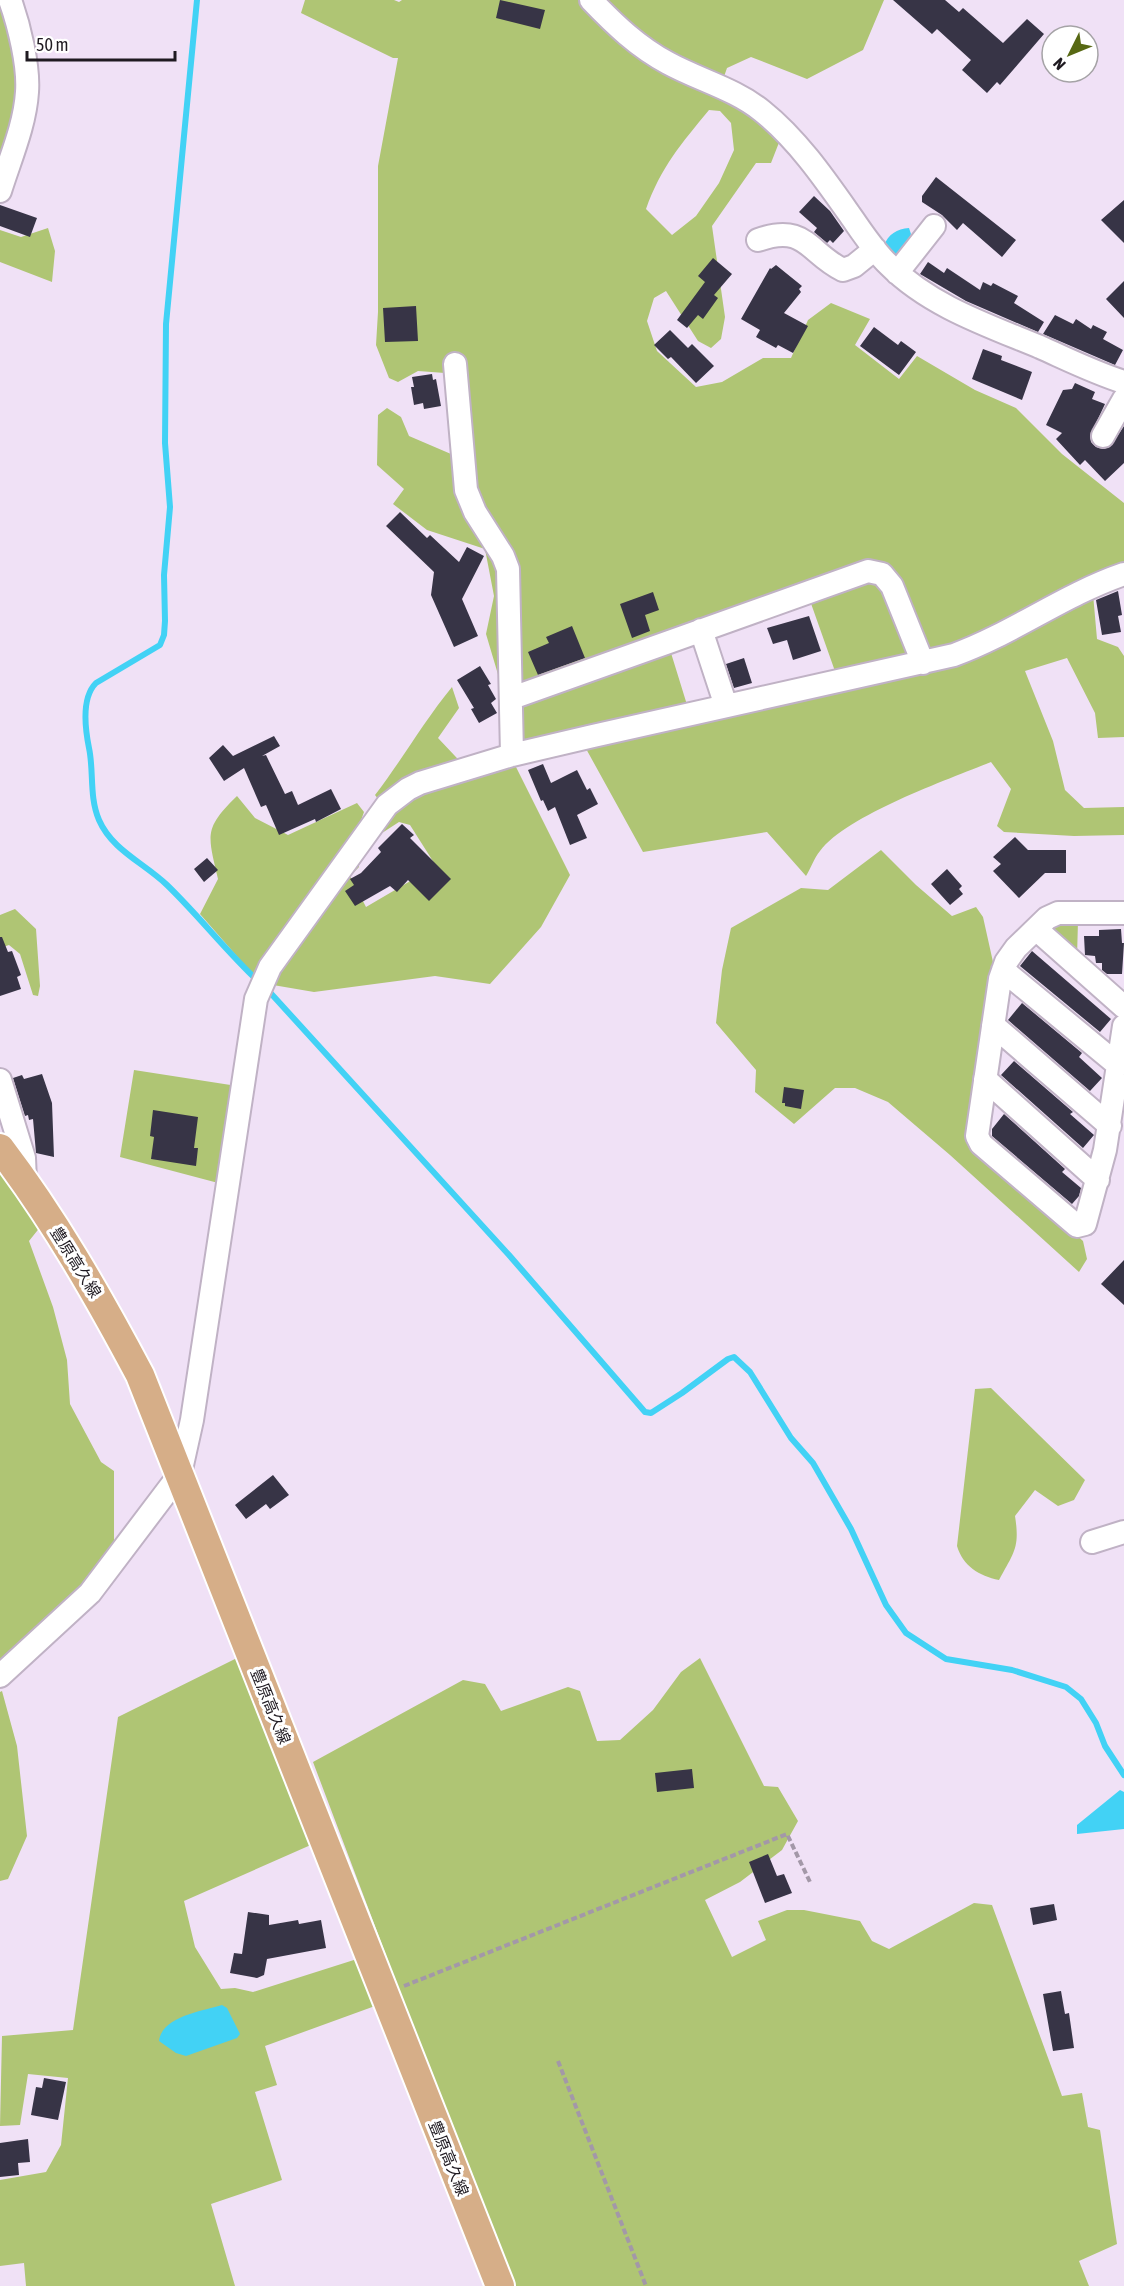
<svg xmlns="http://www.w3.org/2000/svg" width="1124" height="2286" viewBox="0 0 1124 2286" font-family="'Asap Condensed','Noto Sans JP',sans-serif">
  <rect width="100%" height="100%" fill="#f0e1f6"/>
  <path fill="#afc574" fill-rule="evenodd" d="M 0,0 L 25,88 L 0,183 Z
    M 305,0 L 394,0 L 399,2 L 402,0 L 884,0 L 863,50 L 807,79 L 751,57 L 727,68 L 719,91 L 741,106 L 780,140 L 771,163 L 756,163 L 712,226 L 725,317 L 721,339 L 711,348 L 698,341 L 666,291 L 654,298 L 647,321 L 657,351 L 696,387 L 722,382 L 763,358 L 791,358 L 808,320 L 831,303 L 870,319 L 855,345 L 899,379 L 917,356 L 975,390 L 1016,408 L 1062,454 L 1124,503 L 1124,570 L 1093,594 L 1097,639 L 1118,647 L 1124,656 L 1124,737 L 1098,738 L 1095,713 L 1067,658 L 1025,671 L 1053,741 L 1065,790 L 1084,808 L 1124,807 L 1124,835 L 1074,836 L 1004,832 L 997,826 L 1011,789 L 991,762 C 947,780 847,815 820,851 C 814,858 811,868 806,876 L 767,832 L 643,852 L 579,736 L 519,745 L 486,634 L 494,596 L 485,549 L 427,530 L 393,504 L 404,489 L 377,465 L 378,415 L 387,408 L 401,417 L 409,436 L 451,454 L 445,373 L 418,371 L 398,382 L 389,378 L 376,345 L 378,312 L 378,166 L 398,58 L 393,58 L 301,13 ZM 709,110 L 720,111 L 731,123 L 734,150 L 719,183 L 696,216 L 672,235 L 646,209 C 661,167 681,144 709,110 ZM 808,595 L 842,691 L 692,721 L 667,640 Z
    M 48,228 L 55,251 L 52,282 L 0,262 L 0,230 L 21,237 Z
    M 452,687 L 459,708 L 438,738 L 472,774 L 514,763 L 570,875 L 541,927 L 490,984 L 435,976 L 314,992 L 273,985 L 249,970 L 200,914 L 218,879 C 208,835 203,829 237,796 L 255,818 L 288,835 L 357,803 L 364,812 L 354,840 L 359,867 L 350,876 L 366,907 L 436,866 L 410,825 L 399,822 L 382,833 L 378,827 L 389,813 L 375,795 C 402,760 424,721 452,687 Z
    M 881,850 L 916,885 L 952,916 L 976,907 L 983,917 L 995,971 L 972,1140 L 1083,1241 L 1087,1259 L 1079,1272 L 950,1155 L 888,1102 L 855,1088 L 835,1088 L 794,1124 L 755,1092 L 756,1070 L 716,1023 L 722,970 L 731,928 L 801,888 L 828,890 Z
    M 15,909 L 36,929 L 40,986 L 38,996 L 33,995 L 20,954 L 9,945 L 0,948 L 0,915 Z
    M 1078,921 L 1077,957 L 1049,925 Z
    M 134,1070 L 237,1086 L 222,1184 L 120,1157 Z
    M 0,1171 L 41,1226 L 29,1241 L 53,1307 L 67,1360 L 70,1404 L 101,1462 L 114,1471 L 114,1547 L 84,1590 L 0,1668 Z
    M 991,1388 L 1085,1480 L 1074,1500 L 1058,1506 L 1035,1490 L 1015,1516 C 1020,1548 1014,1552 999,1580 C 979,1576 963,1566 957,1546 L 975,1389 Z
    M 239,1657 L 313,1844 L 184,1901 L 195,1947 L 221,1989 L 235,1988 L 253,1992 L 357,1959 L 375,2006 L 265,2046 L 277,2085 L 255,2092 L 282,2180 L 211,2204 L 235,2286 L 26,2286 L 24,2263 L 0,2266 L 0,2180 L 46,2172 L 61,2145 L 68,2078 L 28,2074 L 20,2125 L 0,2126 L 2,2036 L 73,2030 L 118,1717 Z
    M 700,1658 L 764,1786 L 778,1787 L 798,1821 L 782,1850 L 740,1882 L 705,1900 L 732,1957 L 766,1940 L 758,1921 L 787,1910 L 804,1910 L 860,1921 L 872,1941 L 889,1949 L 974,1903 L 992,1905 L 1062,2096 L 1082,2093 L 1088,2127 L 1100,2130 L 1117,2244 L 1079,2261 L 1089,2286 L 511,2286 L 313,1762 L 463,1680 L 485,1684 L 501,1711 L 568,1687 L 580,1691 L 597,1741 L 620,1740 L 653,1710 L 681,1672 Z
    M 2,1691 L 17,1746 L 27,1836 L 8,1879 L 0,1881 L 0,1692 Z"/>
  <path fill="#42d2f5" d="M 909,228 L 911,234 L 904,251 L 896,259 L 884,246 C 888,234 897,229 909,228 Z
    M 1120,1790 L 1124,1792 L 1124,1829 L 1077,1834 L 1077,1825 Z
    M 222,2005 L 227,2008 L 240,2034 L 237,2038 L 186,2056 L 176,2053 L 159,2041 C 162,2016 203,2011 222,2005 Z"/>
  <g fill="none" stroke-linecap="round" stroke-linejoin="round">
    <path stroke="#42d2f5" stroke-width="6" d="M 197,0 L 166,324 L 165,443 L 170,507 L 164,575 L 165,621 L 164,635 L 160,645 L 96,683 C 81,698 85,728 89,748 C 94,771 89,797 99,820 C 112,850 144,863 167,885 C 199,916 226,951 258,981
      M 266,988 L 509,1255 L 645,1412 L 651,1413 L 682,1393 L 728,1359 L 734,1357 L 750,1372 L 791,1438 L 813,1463 L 851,1529 L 886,1605 L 906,1633 L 946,1659 L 1012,1670 L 1066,1687 L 1081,1699 L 1096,1723 L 1105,1746 L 1124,1775"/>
  </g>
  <path fill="#373446" d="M 500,0 L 545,10 L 540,29 L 496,18 Z
    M 893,0 L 945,0 L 959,12 L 963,8 L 1003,43 L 1027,19 L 1044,34 L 1000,85 L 997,82 L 987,93 L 962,70 L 971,60 L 937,29 L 932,34 Z
    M 936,177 L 1016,240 L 1002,257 L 963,223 L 957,230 L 942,215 L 922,202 L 922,196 Z
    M 814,196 L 830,211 L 844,231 L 833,243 L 830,240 L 827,243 L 814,232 L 817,228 L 799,212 Z
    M 1124,200 L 1124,243 L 1101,220 Z
    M 0,205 L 37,218 L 30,237 L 0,226 Z
    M 713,258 L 732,274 L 714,295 L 718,298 L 703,319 L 698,315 L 687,328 L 677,320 L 705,282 L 698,276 Z
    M 928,262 L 944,273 L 947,268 L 980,290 L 983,282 L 991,286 L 993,283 L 1018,296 L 1014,303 L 1044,322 L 1038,332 L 966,301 L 920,274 Z
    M 776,265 L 802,286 L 799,289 L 801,292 L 784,313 L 808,326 L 793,353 L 778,345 L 776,348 L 756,337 L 760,330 L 741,319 L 770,268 L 771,269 Z
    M 1124,281 L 1124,318 L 1106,299 Z
    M 416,306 L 418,341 L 385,342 L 383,308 Z
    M 1055,315 L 1073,324 L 1076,319 L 1091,329 L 1093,325 L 1107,332 L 1103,339 L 1123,350 L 1115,365 L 1043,334 Z
    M 874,327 L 898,345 L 901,341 L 916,352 L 899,375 L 860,346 Z
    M 670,330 L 688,348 L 692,344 L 714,366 L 696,383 L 671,357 L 668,359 L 654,345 Z
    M 983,349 L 1002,356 L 1001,360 L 1032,372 L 1022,400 L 972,379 Z
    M 432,374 L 433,380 L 436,379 L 441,406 L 424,409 L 423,403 L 414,405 L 411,387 L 414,387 L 412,377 Z
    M 1075,383 L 1095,392 L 1092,399 L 1105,404 L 1090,436 L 1091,442 L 1096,447 L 1103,449 L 1110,447 L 1124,426 L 1124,463 L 1105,481 L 1085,460 L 1080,465 L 1056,439 L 1062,433 L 1046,425 L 1063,390 L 1072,389 Z
    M 400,512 L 427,538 L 430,535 L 459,562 L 467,547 L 484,556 L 462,599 L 478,636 L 454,647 L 431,595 L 434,572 L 386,526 Z
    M 1118,591 L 1122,615 L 1118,616 L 1121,632 L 1102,635 L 1096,600 Z
    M 653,592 L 659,610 L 645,615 L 650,631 L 632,638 L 620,604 Z
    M 809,616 L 821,651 L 793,660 L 787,640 L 773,644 L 767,628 Z
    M 572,626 L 585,658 L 538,675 L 528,652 L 549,643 L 546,637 Z
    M 744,658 L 752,683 L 734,688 L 726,664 Z
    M 480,666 L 491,684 L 488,685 L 496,699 L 491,703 L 497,713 L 479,723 L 471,709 L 474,708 L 457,680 Z
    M 274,736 L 280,746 L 262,756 L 266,755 L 285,794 L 292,791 L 298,805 L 331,789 L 341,809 L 316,822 L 315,819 L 279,835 L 266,805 L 261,807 L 244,768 L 224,781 L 209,758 L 223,745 L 233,756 Z
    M 543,764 L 551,783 L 577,770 L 587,790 L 590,788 L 598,804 L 577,815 L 587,838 L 570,845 L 555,807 L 548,811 L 543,800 L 541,801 L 528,770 Z
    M 402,824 L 414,835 L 410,838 L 451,879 L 429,901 L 408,880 L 397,892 L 390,886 L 355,906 L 345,891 L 354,885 L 350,879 L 361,873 L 381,852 L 378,848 Z
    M 1015,837 L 1028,850 L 1066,850 L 1066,873 L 1045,873 L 1019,898 L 993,871 L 1001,864 L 993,857 Z
    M 207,858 L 218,870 L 204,882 L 194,869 Z
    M 947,869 L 962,886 L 959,889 L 963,894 L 950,905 L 931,884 Z
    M 1121,929 L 1122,943 L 1124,943 L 1122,974 L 1107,974 L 1102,970 L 1102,963 L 1096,963 L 1095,956 L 1085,955 L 1084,936 L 1099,936 L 1099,930 Z
    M 0,937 L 2,937 L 8,952 L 12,951 L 21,975 L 17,977 L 21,989 L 0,996 Z
    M 1032,951 L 1111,1019 L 1100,1032 L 1020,966 Z
    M 1022,1003 L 1082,1053 L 1079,1057 L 1102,1078 L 1090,1091 L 1008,1020 Z
    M 1014,1061 L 1073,1112 L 1070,1114 L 1094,1135 L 1083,1148 L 1001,1075 Z
    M 42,1074 L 52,1103 L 54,1157 L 36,1153 L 33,1119 L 29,1120 L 28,1115 L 25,1116 L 13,1078 L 22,1075 L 24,1079 Z
    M 784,1087 L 804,1090 L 801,1109 L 785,1106 L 785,1103 L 782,1103 Z
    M 153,1110 L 198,1117 L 194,1148 L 198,1148 L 196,1166 L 151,1159 L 154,1137 L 150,1136 Z
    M 1004,1114 L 1065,1169 L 1062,1172 L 1081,1188 L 1079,1196 L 1072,1204 L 992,1136 L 992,1129 Z
    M 1124,1260 L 1124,1305 L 1101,1284 Z
    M 273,1475 L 289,1495 L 270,1509 L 266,1504 L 246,1519 L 235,1505 Z
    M 692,1769 L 694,1788 L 657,1792 L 655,1773 Z
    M 768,1854 L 777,1876 L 784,1874 L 792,1893 L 765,1903 L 749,1862 Z
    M 1054,1904 L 1057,1920 L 1033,1925 L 1030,1908 Z
    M 248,1912 L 269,1915 L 269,1925 L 298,1920 L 299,1924 L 321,1920 L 326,1948 L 267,1959 L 264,1975 L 257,1978 L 230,1973 L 234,1953 L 242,1954 Z
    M 1061,1991 L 1065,2014 L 1069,2013 L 1074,2048 L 1053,2051 L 1043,1994 Z
    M 44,2078 L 66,2082 L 58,2120 L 31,2115 L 36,2087 L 42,2088 Z
    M 28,2139 L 30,2162 L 18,2163 L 19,2175 L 0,2177 L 0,2143 Z"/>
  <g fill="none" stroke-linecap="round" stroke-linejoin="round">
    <defs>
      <path id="minor" d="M 591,0 C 615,25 638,47 668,63 C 699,80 735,89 762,111 C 797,139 824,178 850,215 C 862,232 874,251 889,265 C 930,306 987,325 1040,347 C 1067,359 1095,373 1124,382
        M 0,191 C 10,159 25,125 27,92 C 29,66 19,25 10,0
        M 758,240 C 806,223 808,253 843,270 L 854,266 L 875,249
        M 897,273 L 934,226
        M 455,364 L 466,490 L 475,512 L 503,556 L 508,569 L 512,755
        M 1103,436 L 1124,399
        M 701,630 L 726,706
        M 512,698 L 868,571 L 882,574 L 892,586 L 923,663
        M 1124,913 L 1058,913 L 1047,918 L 1016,948 L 1006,962 L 1000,979 L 977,1136 L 981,1144 L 1077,1226 L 1085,1224 L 1105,1150 L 1124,1026
        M 1036,929 L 1124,1007
        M 1003,970 L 1118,1065
        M 993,1025 L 1110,1126
        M 985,1079 L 1098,1180
        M 0,1080 L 24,1158 L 25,1181
        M 1092,1542 L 1124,1532
        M 0,1676 L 90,1593 L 180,1474 L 192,1420 L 256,999 L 270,967 L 387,805 L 408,789 L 420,783 L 512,755 L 593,736 L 954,655 C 1014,633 1063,595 1124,574"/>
      <path id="major" d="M 0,1148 C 54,1219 98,1296 140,1375 L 500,2286"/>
    </defs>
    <use href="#minor" stroke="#c0b2c5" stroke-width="26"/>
    <use href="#major" stroke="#fff" stroke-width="32"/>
    <path stroke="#a398a8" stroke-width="4" stroke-dasharray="6 3" stroke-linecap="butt" d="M 404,1986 L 787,1834 L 810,1882
      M 558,2061 L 646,2286"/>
    <use href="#minor" stroke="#fff" stroke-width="22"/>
    <use href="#major" stroke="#d6ae88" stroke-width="28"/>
  </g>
  <g text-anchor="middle" stroke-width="6" stroke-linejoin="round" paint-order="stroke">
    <g font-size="16" fill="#1f1a21" stroke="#fff">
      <text transform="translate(76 1262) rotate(58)" y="6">豊原高久線</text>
      <text transform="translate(271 1706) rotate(68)" y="6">豊原高久線</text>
      <text transform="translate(449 2158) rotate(68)" y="6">豊原高久線</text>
    </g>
  </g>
  <g transform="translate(1070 54) rotate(227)"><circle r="28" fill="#ffffff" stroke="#a5a3a6" stroke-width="1.5"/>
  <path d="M0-4.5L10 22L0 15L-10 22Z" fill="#576813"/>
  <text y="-9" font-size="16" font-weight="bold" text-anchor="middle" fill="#1f1a21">N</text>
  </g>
  <path d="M27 51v9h148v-9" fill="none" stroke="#1f1a21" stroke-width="3"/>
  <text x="36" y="51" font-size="18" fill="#1f1a21" stroke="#ffffff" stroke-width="4.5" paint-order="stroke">50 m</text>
</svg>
